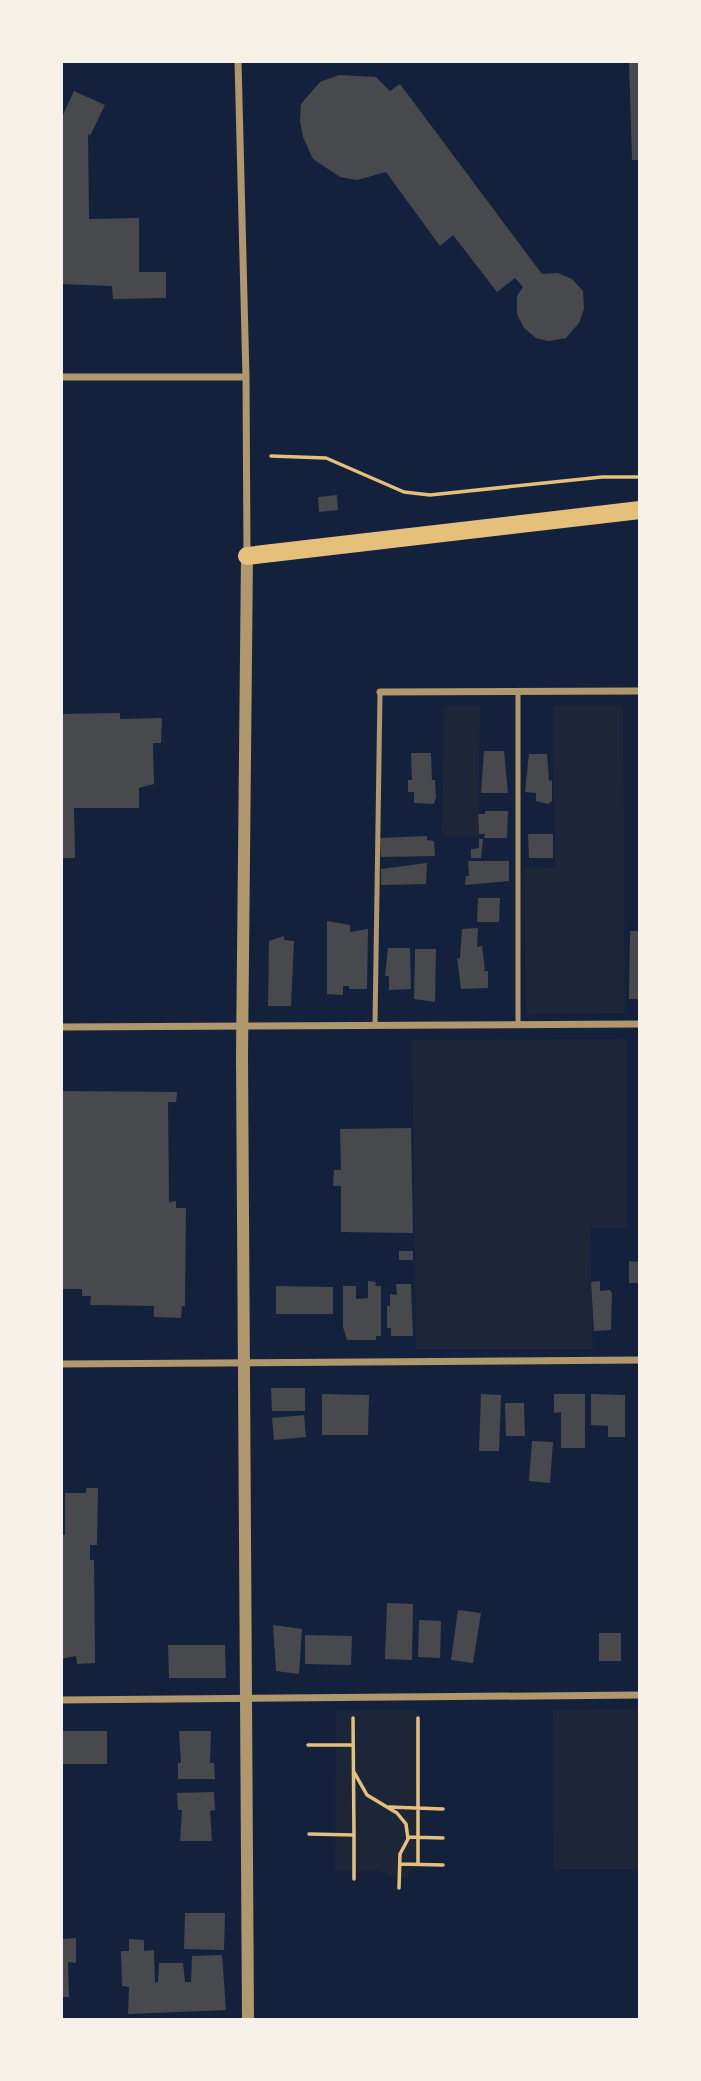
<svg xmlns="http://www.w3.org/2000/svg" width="701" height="2081" viewBox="0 0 701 2081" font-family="'Work Sans',sans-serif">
  <rect width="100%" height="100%" fill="#14213d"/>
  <path fill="#1d2539" d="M 623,705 L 625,1013 L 526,1014 L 524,867 L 555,868 L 553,706 Z
    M 444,706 L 480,706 L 478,837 L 442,836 Z
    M 627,1039 L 627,1228 L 590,1228 L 593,1349 L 416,1349 L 412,1040 Z
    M 640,1709 L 640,1869 L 554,1869 L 553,1710 Z
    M 419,1710 L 420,1863 L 406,1878 L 394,1878 L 378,1870 L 335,1871 L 336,1711 Z"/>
  <path fill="#48494c" d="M 629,61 L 640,61 L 640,160 L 632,160 Z
    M 339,75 L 376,77 L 390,91 L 400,84 L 542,274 L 558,273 L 572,279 L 583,291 L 584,309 L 579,323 L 566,338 L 549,341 L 536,338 L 524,328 L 517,314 L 517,296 L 523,287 L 515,278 L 497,292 L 453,235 L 440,246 L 386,172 L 357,180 L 340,177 L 313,159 L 303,137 L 300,121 L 301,104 L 320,82 Z
    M 74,91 L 105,105 L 90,136 L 88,134 L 89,219 L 139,218 L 139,272 L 166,272 L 166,298 L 113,299 L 112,286 L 61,284 L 61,119 Z
    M 337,495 L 338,510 L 319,512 L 318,497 Z
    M 120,713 L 120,719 L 162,718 L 161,743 L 153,743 L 154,784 L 139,788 L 139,808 L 74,808 L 75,858 L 61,858 L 61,714 Z
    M 484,751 L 504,751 L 508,793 L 481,793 Z
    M 411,753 L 431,753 L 432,780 L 435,780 L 436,797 L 434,804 L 414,803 L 414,792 L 408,792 L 408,780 L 412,780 Z
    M 529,754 L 547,754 L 549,781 L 552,780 L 552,801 L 548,804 L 536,801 L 536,793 L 525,792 Z
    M 485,811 L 508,811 L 507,838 L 484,838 L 485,834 L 479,834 L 478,814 L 485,814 Z
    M 528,834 L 553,834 L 553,858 L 529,858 Z
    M 427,836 L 427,840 L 434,841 L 435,856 L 381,857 L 380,838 Z
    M 479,839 L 483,839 L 481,858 L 471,858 L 471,849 L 479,848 Z
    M 468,861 L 509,861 L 509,881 L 465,885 L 466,876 L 469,876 Z
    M 427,863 L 426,884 L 381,885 L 381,869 Z
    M 478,898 L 500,898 L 499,922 L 477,922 Z
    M 327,921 L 350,925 L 350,932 L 368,929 L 367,989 L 349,989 L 349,986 L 343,986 L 343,995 L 327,994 Z
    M 478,928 L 477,947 L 482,946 L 485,970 L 482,971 L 488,971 L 488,988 L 461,989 L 457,958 L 460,959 L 462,929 Z
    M 630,931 L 640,931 L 640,999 L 629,999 Z
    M 284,936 L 284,940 L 294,941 L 291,1006 L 268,1006 L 269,941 Z
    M 388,948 L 410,948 L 411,989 L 389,990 L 389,976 L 385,976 Z
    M 415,949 L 436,949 L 435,1002 L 414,999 Z
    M 61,1091 L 177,1092 L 176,1102 L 168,1102 L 169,1202 L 176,1201 L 176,1208 L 186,1208 L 185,1306 L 182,1306 L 181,1318 L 154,1317 L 154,1306 L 90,1305 L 91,1296 L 82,1296 L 82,1289 L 61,1289 Z
    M 411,1128 L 413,1233 L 341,1232 L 341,1186 L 333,1186 L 334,1170 L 341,1170 L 340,1129 Z
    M 399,1251 L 413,1251 L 413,1260 L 399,1260 Z
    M 629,1261 L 640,1262 L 640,1283 L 629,1283 Z
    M 368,1281 L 376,1282 L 375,1286 L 381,1286 L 381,1336 L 376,1336 L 376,1340 L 347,1340 L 343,1327 L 343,1286 L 356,1286 L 356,1299 L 368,1298 Z
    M 600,1281 L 600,1291 L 610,1290 L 612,1294 L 611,1330 L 594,1331 L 591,1282 Z
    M 396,1284 L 411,1284 L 413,1336 L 391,1336 L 391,1328 L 387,1328 L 387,1306 L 390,1306 L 390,1294 L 397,1295 Z
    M 276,1286 L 333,1287 L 333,1314 L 276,1314 Z
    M 271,1388 L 305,1388 L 305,1411 L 272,1411 Z
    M 322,1394 L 369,1395 L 368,1435 L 322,1435 Z
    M 481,1394 L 501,1395 L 499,1451 L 479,1451 Z
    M 554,1394 L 585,1394 L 585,1448 L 561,1448 L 561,1412 L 554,1413 Z
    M 591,1394 L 625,1395 L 625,1437 L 608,1437 L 608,1426 L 591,1425 Z
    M 505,1403 L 524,1403 L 525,1436 L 506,1436 Z
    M 304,1415 L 306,1437 L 274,1440 L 272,1418 Z
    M 532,1441 L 553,1442 L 550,1483 L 529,1481 Z
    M 86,1488 L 98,1488 L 97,1545 L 90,1545 L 90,1560 L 94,1560 L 95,1663 L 77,1664 L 76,1656 L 61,1659 L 61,1535 L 65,1535 L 65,1493 L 86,1493 Z
    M 387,1603 L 413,1604 L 412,1660 L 385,1659 Z
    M 458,1610 L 481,1613 L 473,1663 L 451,1660 Z
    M 419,1620 L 441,1621 L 440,1658 L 418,1657 Z
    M 273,1625 L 302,1629 L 299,1674 L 276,1671 Z
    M 599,1633 L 621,1633 L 621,1661 L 599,1661 Z
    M 305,1635 L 352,1636 L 351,1665 L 305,1664 Z
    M 168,1645 L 225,1645 L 226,1678 L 169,1678 Z
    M 61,1731 L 107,1731 L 107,1764 L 61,1764 Z
    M 179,1731 L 211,1731 L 210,1763 L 214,1763 L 215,1779 L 178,1779 L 178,1763 L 181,1763 Z
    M 214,1792 L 215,1810 L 210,1811 L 212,1841 L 180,1841 L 182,1810 L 178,1810 L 177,1793 Z
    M 185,1913 L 225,1913 L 224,1950 L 184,1949 Z
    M 76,1938 L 76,1963 L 68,1962 L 69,1997 L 61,1997 L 61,1939 Z
    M 129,1939 L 144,1940 L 144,1951 L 154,1950 L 155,1983 L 158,1982 L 159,1963 L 183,1963 L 185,1982 L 191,1982 L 192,1956 L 222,1955 L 226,2010 L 128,2014 L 129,1987 L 122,1986 L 121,1951 L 129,1951 Z"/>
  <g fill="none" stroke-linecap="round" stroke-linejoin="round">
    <path stroke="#e5c07b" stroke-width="3.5" d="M 271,456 L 326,458 L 404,492 L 430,495 L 602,477 L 640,477
      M 418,1718 L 418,1864
      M 308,1745 L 353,1745
      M 354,1772 L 367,1795 L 397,1813 L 406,1824 L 408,1839 L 400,1854 L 399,1888
      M 389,1807 L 443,1809
      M 309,1834 L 354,1835 L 353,1718
      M 354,1835 L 354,1879
      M 408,1837 L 443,1838
      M 400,1864 L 443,1865"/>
    <path stroke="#b1986c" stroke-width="5" d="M 375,1025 L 380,692
      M 518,1025 L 518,692"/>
    <path stroke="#b1986c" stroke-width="7" d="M 238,61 L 246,377 L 247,555
      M 61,377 L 246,377
      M 380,692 L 640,691
      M 61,1027 L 640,1024
      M 61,1364 L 640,1360
      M 61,1700 L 640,1695"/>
    <path stroke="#b1986c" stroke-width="12" d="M 247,556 L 242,1056 L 248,2020"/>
    <path stroke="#e5c07b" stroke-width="18" d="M 247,556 L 640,510"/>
  </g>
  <rect width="701" height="2081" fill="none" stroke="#f6f1e7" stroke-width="126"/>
</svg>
